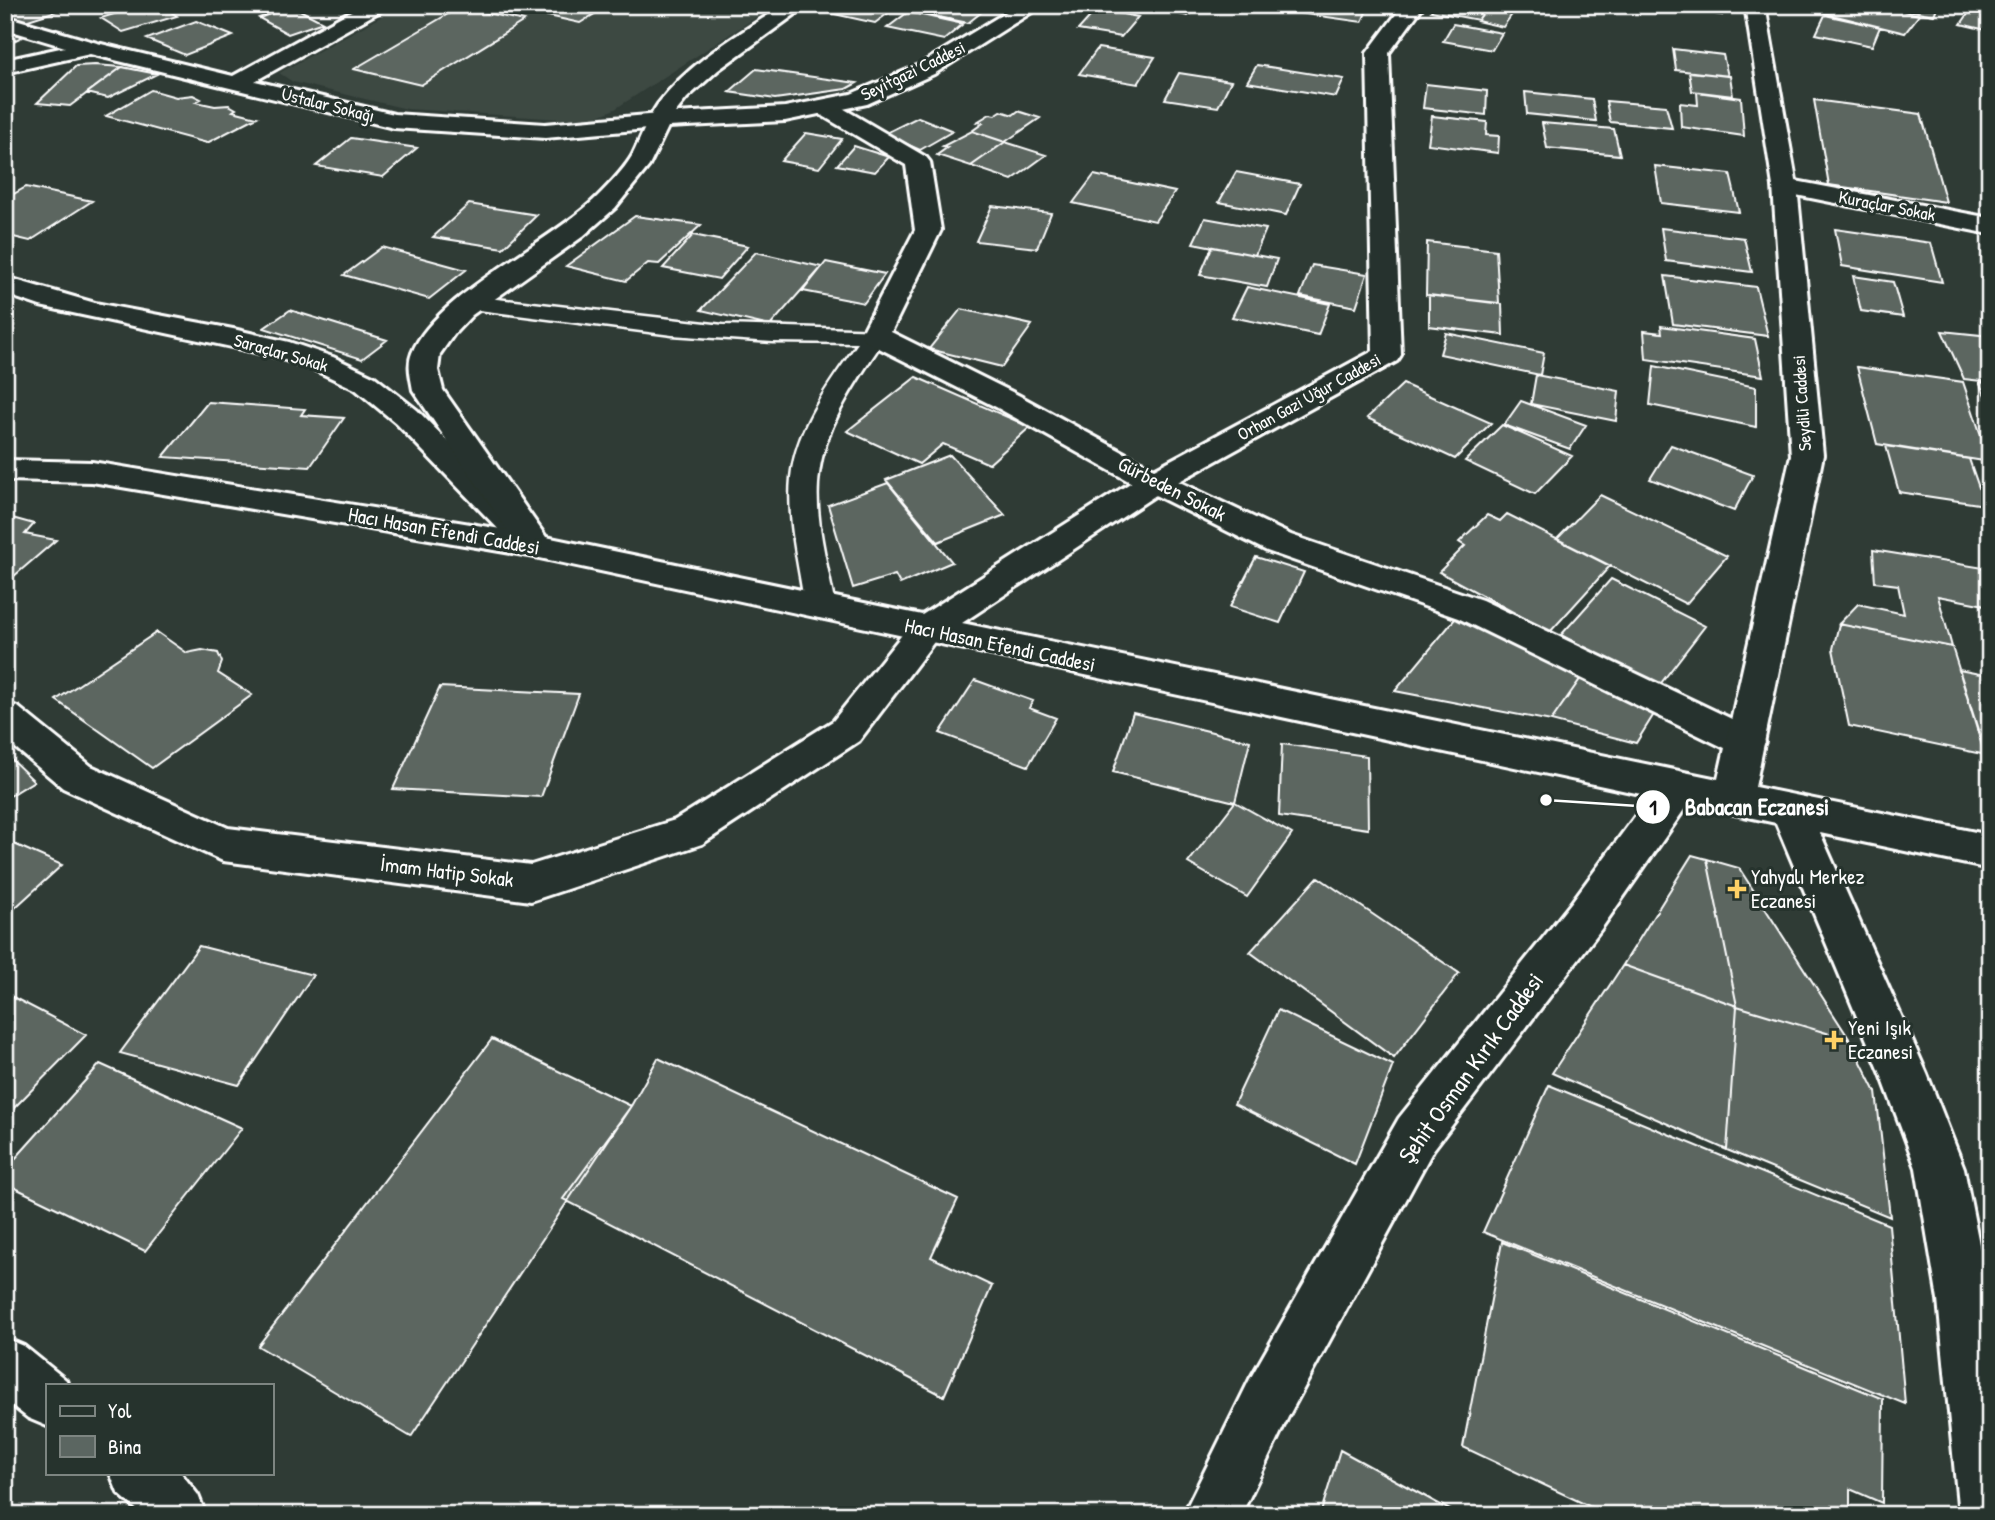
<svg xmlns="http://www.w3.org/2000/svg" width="1995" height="1520" viewBox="0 0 1995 1520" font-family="'Patrick Hand',sans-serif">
  <rect width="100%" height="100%" fill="#2f3b35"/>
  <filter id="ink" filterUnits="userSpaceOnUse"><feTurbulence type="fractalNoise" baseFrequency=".0143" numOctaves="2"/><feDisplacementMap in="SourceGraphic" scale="14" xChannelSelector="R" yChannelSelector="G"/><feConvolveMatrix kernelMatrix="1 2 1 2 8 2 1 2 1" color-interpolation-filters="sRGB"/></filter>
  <g filter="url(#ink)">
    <path fill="#3c4842" d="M 402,5 L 775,5 L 615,109 L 594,118 L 576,120 L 407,109 L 293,82 L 279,73 Z"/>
    <path fill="#5b6661" stroke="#fff" stroke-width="2" d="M 27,5 L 61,5 L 66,8 L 22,22 L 6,12 Z
      M 143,5 L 160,5 L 177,16 L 123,32 L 101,18 Z
      M 548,5 L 609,5 L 580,23 L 535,13 Z
      M 643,5 L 682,5 L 672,12 Z
      M 834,5 L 884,5 L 895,8 L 875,23 L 825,12 Z
      M 918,5 L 981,5 L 988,7 L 968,23 L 910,11 Z
      M 1134,5 L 1198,5 L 1188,16 Z
      M 1286,5 L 1369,5 L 1362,22 L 1284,11 Z
      M 1435,5 L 1489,5 L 1478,20 L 1431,11 Z
      M 1489,5 L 1513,5 L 1518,6 L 1503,27 L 1477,21 Z
      M 1672,5 L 1722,5 L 1722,15 L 1672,8 Z
      M 1826,5 L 1880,5 L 1919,15 L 1905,33 L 1820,12 Z
      M 1908,5 L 1938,5 L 1934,15 L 1907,10 Z
      M 292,6 L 323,22 L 288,34 L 259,18 Z
      M 460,7 L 524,21 L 421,85 L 354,69 Z
      M 1973,7 L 1990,11 L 1990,31 L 1961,24 Z
      M 1097,9 L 1138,17 L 1121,37 L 1078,30 Z
      M 908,12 L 963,24 L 944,40 L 887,28 Z
      M 1825,15 L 1880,27 L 1872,46 L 1816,34 Z
      M 196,21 L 233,36 L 185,55 L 147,39 Z
      M 1453,24 L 1502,33 L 1492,50 L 1443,41 Z
      M 5,32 L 24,36 L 5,45 Z
      M 1098,48 L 1155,57 L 1138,84 L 1079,74 Z
      M 1673,49 L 1723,55 L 1728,76 L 1676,70 Z
      M 95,65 L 122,67 L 70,106 L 37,103 L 76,66 Z
      M 1257,65 L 1344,79 L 1336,97 L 1247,82 Z
      M 122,67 L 157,74 L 108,98 L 87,93 Z
      M 756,69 L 857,83 L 846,89 L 775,99 L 729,92 Z
      M 1689,72 L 1730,76 L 1733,96 L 1692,91 Z
      M 1179,73 L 1231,81 L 1218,107 L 1165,99 Z
      M 1426,84 L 1487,91 L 1486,115 L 1423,108 Z
      M 151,90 L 176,97 L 193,95 L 201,99 L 196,102 L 215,106 L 229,105 L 236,109 L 233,111 L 257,117 L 207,143 L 106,116 Z
      M 1525,92 L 1592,99 L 1596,121 L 1527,114 Z
      M 1697,92 L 1741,98 L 1744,136 L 1681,127 L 1680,103 L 1698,105 Z
      M 1814,100 L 1921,114 L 1946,202 L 1829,185 Z
      M 1606,101 L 1666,106 L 1672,128 L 1610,122 Z
      M 1001,111 L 1013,115 L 1018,111 L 1040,118 L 1005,142 L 972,131 L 983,123 L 977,122 L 990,114 L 995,115 Z
      M 1432,116 L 1487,122 L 1486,135 L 1499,136 L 1498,153 L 1428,144 Z
      M 918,117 L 953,131 L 920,150 L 884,134 Z
      M 1542,123 L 1614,129 L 1620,155 L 1547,148 Z
      M 972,131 L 1005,142 L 971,166 L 937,155 L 948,147 L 943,146 Z
      M 806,133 L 842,139 L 819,168 L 781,161 Z
      M 351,138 L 417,148 L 383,177 L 316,166 Z
      M 1005,142 L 1046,155 L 1012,180 L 971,166 Z
      M 854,146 L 889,157 L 875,172 L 837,165 Z
      M 1655,166 L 1730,174 L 1739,212 L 1661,203 Z
      M 1236,172 L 1300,184 L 1286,215 L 1219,202 Z
      M 1094,175 L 1175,192 L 1155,221 L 1073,203 Z
      M 26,187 L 92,201 L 30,241 L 5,235 L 5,199 Z
      M 469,204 L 537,215 L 503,248 L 433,237 Z
      M 992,206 L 1051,213 L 1037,248 L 976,241 Z
      M 635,216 L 701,225 L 659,264 L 648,263 L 626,281 L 566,266 Z
      M 1205,218 L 1266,229 L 1255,255 L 1193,243 Z
      M 1661,228 L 1744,238 L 1752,272 L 1666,261 Z
      M 1835,229 L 1931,243 L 1942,282 L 1842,266 Z
      M 693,235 L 748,246 L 719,279 L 663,268 Z
      M 1427,242 L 1496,250 L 1499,303 L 1426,295 Z
      M 382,247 L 466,270 L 429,299 L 344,275 Z
      M 1212,247 L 1277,259 L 1267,287 L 1200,275 Z
      M 756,252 L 822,267 L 770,326 L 701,310 Z
      M 826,262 L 885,274 L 864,303 L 803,291 Z
      M 1312,265 L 1367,274 L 1356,307 L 1300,296 Z
      M 1665,276 L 1756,287 L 1768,336 L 1673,324 Z
      M 1853,276 L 1893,282 L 1903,317 L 1861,311 Z
      M 1247,287 L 1330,304 L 1318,335 L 1232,317 Z
      M 1429,295 L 1502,304 L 1503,335 L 1429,326 Z
      M 961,309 L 1032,325 L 1002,367 L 929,349 Z
      M 290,310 L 387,340 L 362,359 L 264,328 Z
      M 1661,326 L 1755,339 L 1763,376 L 1646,359 L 1644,331 L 1662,333 Z
      M 1942,331 L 1990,336 L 1990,382 L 1964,379 Z
      M 1446,333 L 1544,353 L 1540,375 L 1440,354 Z
      M 1654,366 L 1756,387 L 1756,427 L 1650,405 Z
      M 1857,367 L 1963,382 L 1990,462 L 1877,444 Z
      M 1536,375 L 1619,391 L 1616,421 L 1531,404 Z
      M 916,377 L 1030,427 L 989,464 L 943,444 L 919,464 L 847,431 Z
      M 1979,382 L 1990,384 L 1990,406 Z
      M 1403,384 L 1491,423 L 1455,459 L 1367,418 Z
      M 1521,401 L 1586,425 L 1570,449 L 1504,425 Z
      M 208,402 L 305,409 L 301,415 L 344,418 L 310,467 L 163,457 Z
      M 1502,425 L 1572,456 L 1535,494 L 1465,461 Z
      M 1671,445 L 1753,475 L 1734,511 L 1650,479 Z
      M 1886,446 L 1969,459 L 1985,505 L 1899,492 Z
      M 950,455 L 1005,515 L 938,542 L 886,480 Z
      M 888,483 L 952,562 L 900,584 L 895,575 L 853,588 L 828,505 Z
      M 1600,495 L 1727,556 L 1686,604 L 1557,539 Z
      M 1507,514 L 1610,566 L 1550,632 L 1439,572 L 1465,546 L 1459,542 L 1487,515 L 1500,521 Z
      M 5,516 L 34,524 L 25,534 L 56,540 L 13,577 L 5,576 Z
      M 1873,550 L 1990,569 L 1990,606 L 1938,596 L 1952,647 L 1839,624 L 1858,604 L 1904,614 L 1898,585 L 1875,582 Z
      M 1256,557 L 1304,572 L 1280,623 L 1230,607 Z
      M 1611,579 L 1705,626 L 1658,687 L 1561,635 Z
      M 1459,614 L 1583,675 L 1551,721 L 1395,691 Z
      M 1839,624 L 1952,647 L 1986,755 L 1849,726 L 1833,649 Z
      M 157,632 L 187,653 L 202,650 L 218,653 L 222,662 L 218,673 L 252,695 L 152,768 L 56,700 Z
      M 1959,670 L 1990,676 L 1990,750 L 1983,749 Z
      M 1583,675 L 1656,711 L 1636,743 L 1551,721 Z
      M 975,680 L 1033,701 L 1029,708 L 1056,718 L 1028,766 L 940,733 Z
      M 440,687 L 579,694 L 541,797 L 393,789 Z
      M 1133,713 L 1250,741 L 1235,802 L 1113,772 Z
      M 1282,744 L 1367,756 L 1368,829 L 1279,816 Z
      M 5,753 L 34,781 L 5,799 Z
      M 1235,802 L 1292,834 L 1247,897 L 1188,863 Z
      M 5,840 L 62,865 L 5,917 Z
      M 1692,855 L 1707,859 L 1737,1006 L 1623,965 Z
      M 1707,859 L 1739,868 L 1850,1040 L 1737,1006 Z
      M 1318,877 L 1459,973 L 1394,1058 L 1250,952 Z
      M 199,946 L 313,975 L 239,1085 L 120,1053 Z
      M 1623,965 L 1737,1006 L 1727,1150 L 1552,1073 Z
      M 5,993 L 86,1035 L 5,1117 Z
      M 1737,1006 L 1850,1040 L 1876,1092 L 1890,1217 L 1727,1150 Z
      M 1278,1010 L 1393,1065 L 1355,1164 L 1234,1104 Z
      M 492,1039 L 631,1106 L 411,1437 L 258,1346 Z
      M 658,1058 L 958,1199 L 931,1257 L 992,1286 L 944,1396 L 563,1199 L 631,1106 Z
      M 100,1064 L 242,1128 L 145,1251 L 5,1183 L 5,1170 Z
      M 1549,1085 L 1889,1225 L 1905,1404 L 1483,1232 Z
      M 1502,1242 L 1883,1399 L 1882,1503 L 1850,1489 L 1850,1515 L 1608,1515 L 1463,1447 Z
      M 1340,1450 L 1459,1515 L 1320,1515 Z"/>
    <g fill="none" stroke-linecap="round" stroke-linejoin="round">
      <defs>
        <path id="service" d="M 471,296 L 723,325 L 884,330 L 887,335 C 859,378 826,422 819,474 C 813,517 828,565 835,607 L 831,615 L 820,618 L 809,615 L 805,607 C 799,565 787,520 791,478 C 796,427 830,383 858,343 L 773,342 L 672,335 L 463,308 L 459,303 L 463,298 Z"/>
        <path id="minor" d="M 362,5 L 387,5 L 384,9 L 255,81 L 394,114 L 545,124 L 659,114 L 667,116 L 670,121 L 667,126 L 659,128 L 545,138 L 394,128 L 90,54 L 5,73 L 5,60 L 65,47 L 5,29 L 5,16 L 97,43 L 233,76 Z
          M 826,101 L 834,103 L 926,157 L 930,162 L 941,230 L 891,332 L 1018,395 L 1165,475 L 1291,535 L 1482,600 L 1759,732 L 1765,742 L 1759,752 L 1746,757 L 1733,752 L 1458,618 L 1267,551 L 1143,489 L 996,407 L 865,341 L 861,335 L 915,230 L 906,165 L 818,113 L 815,108 L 818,103 Z
          M 1785,179 L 1990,218 L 1990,234 L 1776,191 L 1773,186 L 1776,181 Z
          M 5,277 L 95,303 L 233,329 L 289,342 L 333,357 L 375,377 L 417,410 L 535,530 L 531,538 L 519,541 L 507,538 L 396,423 L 355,389 L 313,369 L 269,355 L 40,306 L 5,294 Z
          M 925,617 L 937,621 L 943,630 L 859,741 L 702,844 L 531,901 L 223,861 L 63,788 L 5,739 L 5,703 L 18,707 L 91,766 L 228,828 L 531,865 L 675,820 L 833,721 L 913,621 Z
          M 5,1338 L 24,1346 L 66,1380 L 68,1385 L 47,1385 L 47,1426 L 28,1418 L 5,1400 Z
          M 110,1473 L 181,1473 L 198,1495 L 206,1515 L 143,1515 L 118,1493 Z"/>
        <path id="tertiary" d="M 784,5 L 808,5 L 718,70 L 687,98 L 675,113 L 785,107 L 851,94 L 919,65 L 1018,5 L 1043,5 L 934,74 L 867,104 L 785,121 L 668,127 L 649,166 L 615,208 L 582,237 L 472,315 L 454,334 L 440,354 L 438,370 L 443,390 L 546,537 L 922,615 L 1143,475 L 1373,351 L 1367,53 L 1403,5 L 1424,5 L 1389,53 L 1401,355 L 1397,361 L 1165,489 L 962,623 L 1718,779 L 1791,455 L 1773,186 L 1745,5 L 1765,5 L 1797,186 L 1823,455 L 1755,787 L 1990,835 L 1990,869 L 1820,833 L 1927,1074 L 1964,1168 L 1990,1300 L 1990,1515 L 1959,1515 L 1938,1300 L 1916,1168 L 1881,1074 L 1776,823 L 1688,804 L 1601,929 L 1433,1150 L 1288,1417 L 1241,1515 L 1183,1515 L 1250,1379 L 1399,1118 L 1571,903 L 1650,796 L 535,557 L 92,482 L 5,480 L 5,460 L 92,462 L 507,530 L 413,390 C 411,378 407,365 412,353 C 436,294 550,244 598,196 C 610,184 623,171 632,156 C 641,138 647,120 658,104 C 689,62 741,33 784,5 Z"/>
      </defs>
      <use href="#service" stroke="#fff" stroke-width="5"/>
      <use href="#minor" stroke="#fff" stroke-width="6"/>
      <use href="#tertiary" stroke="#fff" stroke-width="6"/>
      <use href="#service" fill="#26332d" fill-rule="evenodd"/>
      <use href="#minor" fill="#26332d" fill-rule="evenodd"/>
      <use href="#tertiary" fill="#26332d" fill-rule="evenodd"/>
    </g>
  </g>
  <g fill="#ffd166" stroke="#26332d" stroke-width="2.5">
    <path d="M1733.5 878.5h7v7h7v7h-7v7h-7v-7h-7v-7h7z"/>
    <path d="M1830.5 1029.5h7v7h7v7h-7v7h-7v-7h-7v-7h7z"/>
  </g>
  <g text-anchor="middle" stroke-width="6" stroke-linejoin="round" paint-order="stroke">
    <g font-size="18" fill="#fff" stroke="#26332d">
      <text transform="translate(913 71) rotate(-26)" y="6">Seyitgazi Caddesi</text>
      <text transform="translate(328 105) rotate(14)" y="6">Ustalar Sokağı</text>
      <text transform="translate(1887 206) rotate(11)" y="6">Kuraçlar Sokak</text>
      <text transform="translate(281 353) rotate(16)" y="6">Saraçlar Sokak</text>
      <text transform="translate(1309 397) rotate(-29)" y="6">Orhan Gazi Uğur Caddesi</text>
      <text transform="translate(1802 403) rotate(-94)" y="6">Seydili Caddesi</text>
    </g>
    <g font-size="21" fill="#fff" stroke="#26332d">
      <text transform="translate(1172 489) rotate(27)" y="7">Gürbeden Sokak</text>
      <text transform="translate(444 531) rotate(10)" y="7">Hacı Hasan Efendi Caddesi</text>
      <text transform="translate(1000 645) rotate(12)" y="7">Hacı Hasan Efendi Caddesi</text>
      <text transform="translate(447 872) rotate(7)" y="7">İmam Hatip Sokak</text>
    </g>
    <g font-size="21" fill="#fff" stroke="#26332d" text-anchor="start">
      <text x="1751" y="884">Yahyalı Merkez<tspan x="1751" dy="24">Eczanesi</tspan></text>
      <text x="1848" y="1035">Yeni Işık<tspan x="1848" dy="24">Eczanesi</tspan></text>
    </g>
    <g font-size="24" fill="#fff" stroke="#26332d">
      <text transform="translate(1471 1068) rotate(-54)" y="8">Şehit Osman Kırık Caddesi</text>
    </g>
  </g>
  <path fill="none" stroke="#fff" stroke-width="2.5" d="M1546 800L1653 807"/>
  <g fill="#fff" stroke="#26332d" stroke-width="2.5">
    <circle cx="1546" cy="800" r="7"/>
    <circle cx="1653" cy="807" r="18"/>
  </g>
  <g font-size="21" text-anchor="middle" font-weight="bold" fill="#111">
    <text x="1653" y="815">1</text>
  </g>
  <g font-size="23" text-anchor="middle" font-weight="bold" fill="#fff" stroke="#26332d" stroke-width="6" stroke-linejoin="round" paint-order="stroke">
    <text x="1757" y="815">Babacan Eczanesi</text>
  </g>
  <rect width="1995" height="1520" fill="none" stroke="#26332d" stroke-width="28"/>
  <rect x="14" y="14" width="1967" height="1492" fill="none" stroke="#fff" stroke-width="2.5" filter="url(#ink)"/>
  <rect x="46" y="1384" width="228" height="91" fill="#26332d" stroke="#7d8581" stroke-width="2"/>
  <rect x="60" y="1406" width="35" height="10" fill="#26332d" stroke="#7d8581" stroke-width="2"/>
  <text x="108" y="1418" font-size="21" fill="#ffffff">Yol</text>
  <rect x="60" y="1436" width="35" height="21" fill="#5b6661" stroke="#7d8581" stroke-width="2"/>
  <text x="108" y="1454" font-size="21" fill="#ffffff">Bina</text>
</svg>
